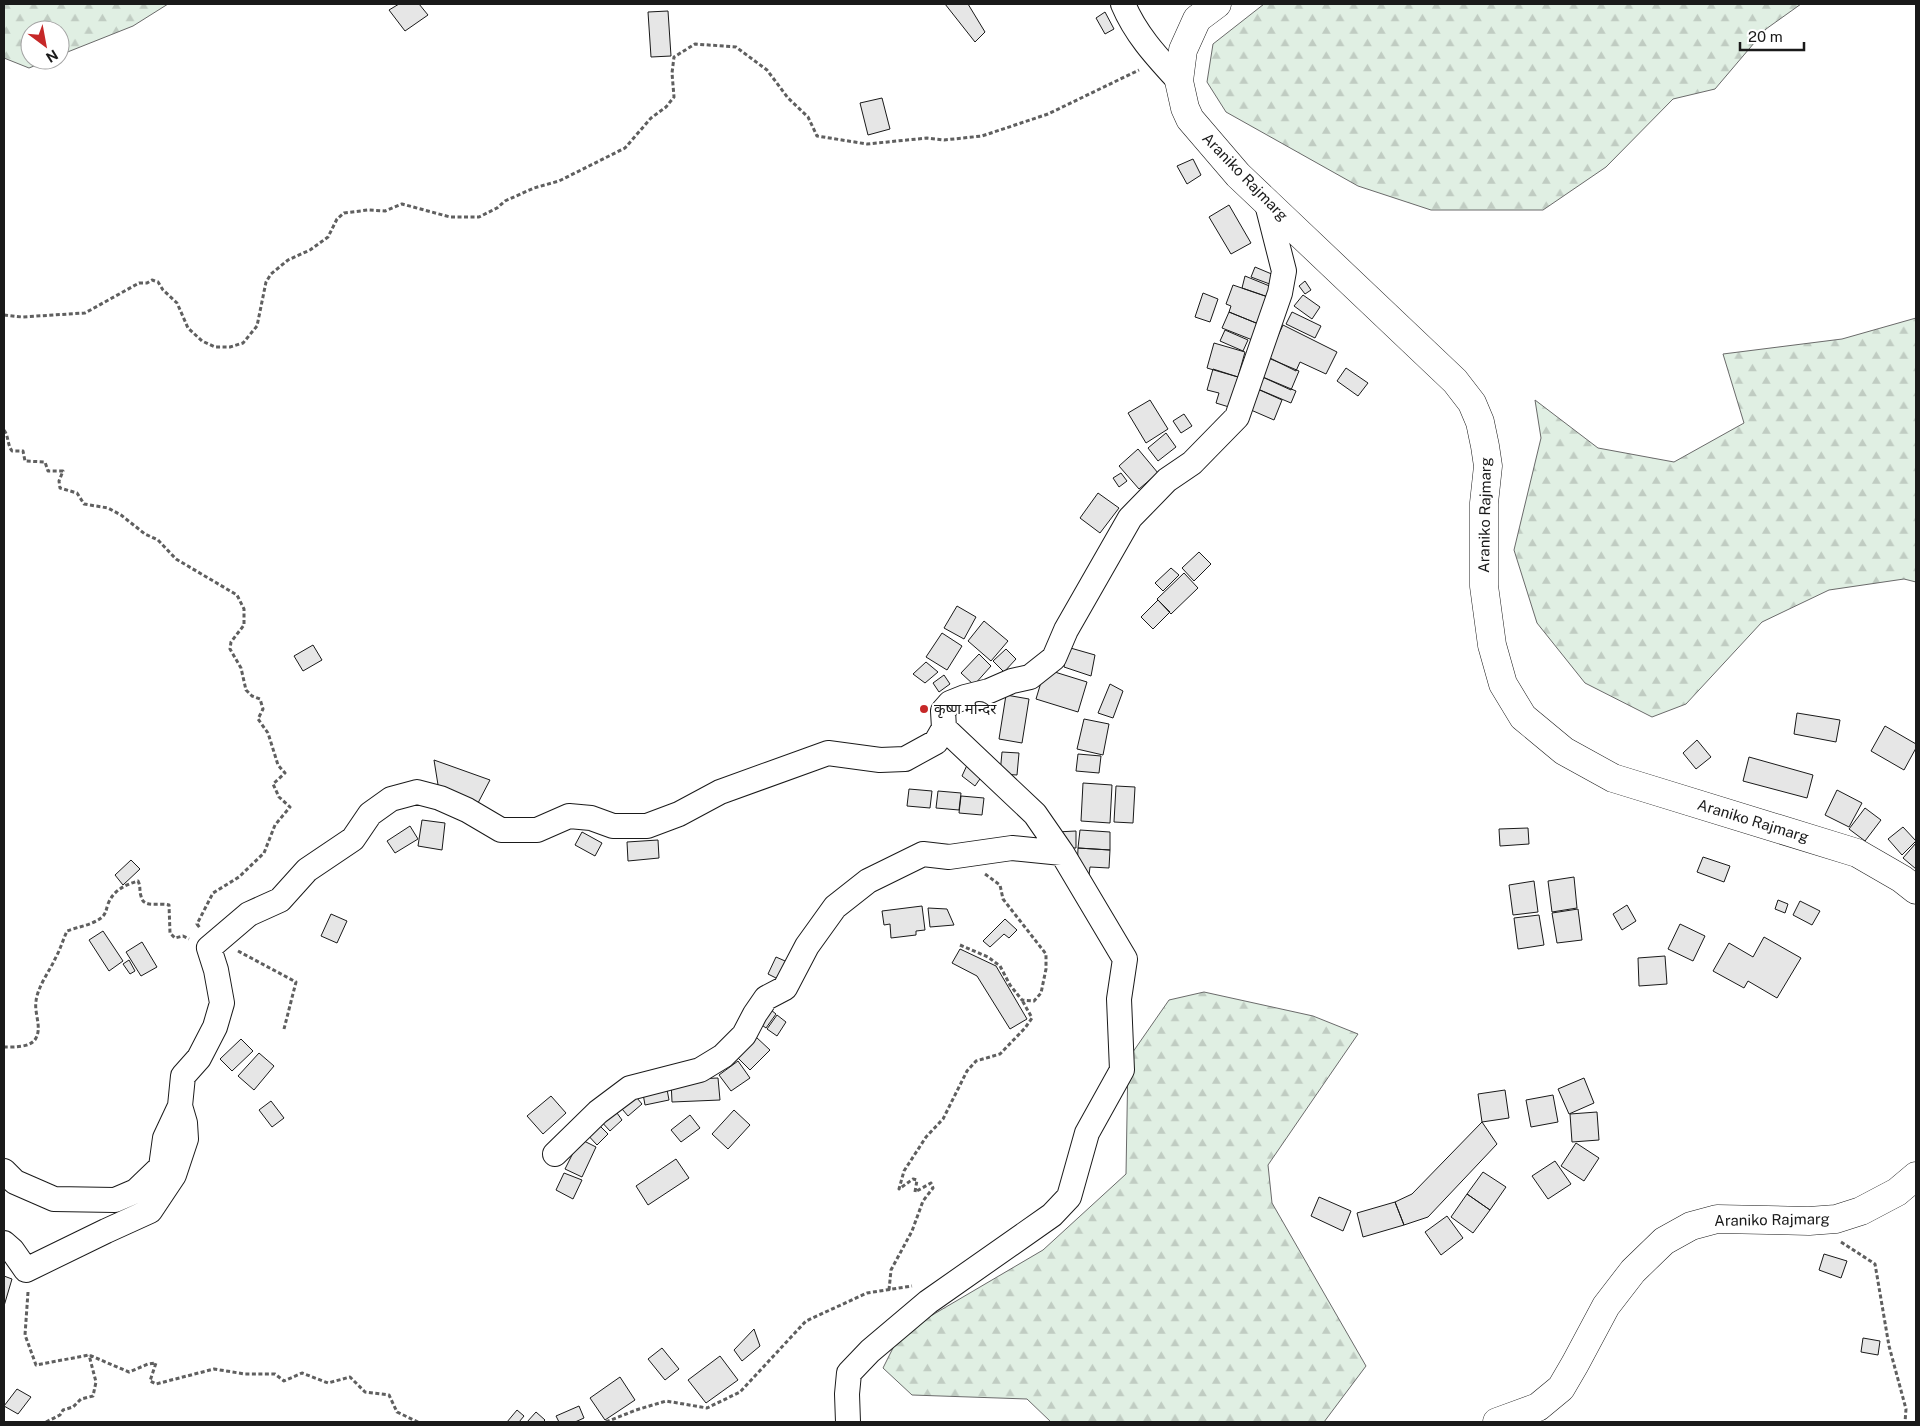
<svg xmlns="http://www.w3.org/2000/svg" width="1920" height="1426" viewBox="0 0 1920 1426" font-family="'Public Sans','Noto Sans Devanagari',sans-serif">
  <defs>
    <pattern id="forest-firs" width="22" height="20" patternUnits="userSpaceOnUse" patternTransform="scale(1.25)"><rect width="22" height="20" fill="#e0efe3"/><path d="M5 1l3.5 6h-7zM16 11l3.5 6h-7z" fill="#c0ccc2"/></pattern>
  </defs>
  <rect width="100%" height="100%" fill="#fff"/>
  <path fill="url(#forest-firs)" stroke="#6a6a6a" d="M 4,4 L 168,4 L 133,26 L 60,55 L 60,30 L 30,30 L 30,60 L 49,60 L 29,68 L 4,58 Z
    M 1264,4 L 1801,4 L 1766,29 L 1715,89 L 1673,99 L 1606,167 L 1543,210 L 1431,210 L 1358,186 L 1226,112 L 1207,82 L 1213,44 Z
    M 1916,318 L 1916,582 L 1904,579 L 1829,590 L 1762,622 L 1686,704 L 1652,717 L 1585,683 L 1537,623 L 1514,550 L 1541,438 L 1535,400 L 1598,448 L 1674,462 L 1744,423 L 1723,354 L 1842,339 Z
    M 1204,992 L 1313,1016 L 1358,1034 L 1268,1165 L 1272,1203 L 1366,1366 L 1324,1422 L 1051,1422 L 1027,1399 L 912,1395 L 883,1368 L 900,1334 L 1043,1250 L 1126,1174 L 1128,1059 L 1169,1000 Z"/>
  <path fill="#e6e6e6" stroke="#1a1a1a" d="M 399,4 L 419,4 L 428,15 L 405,31 L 389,10 Z
    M 945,4 L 968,4 L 985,32 L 975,42 Z
    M 668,11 L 671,56 L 651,57 L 648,12 Z
    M 1105,12 L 1114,29 L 1105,34 L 1096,18 Z
    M 882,98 L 890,129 L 868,135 L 860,103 Z
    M 1193,159 L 1201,175 L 1187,184 L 1177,166 Z
    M 1229,205 L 1251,243 L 1231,254 L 1209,217 Z
    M 1255,267 L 1274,275 L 1275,286 L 1251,277 Z
    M 1245,276 L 1272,287 L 1271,298 L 1242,288 Z
    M 1305,281 L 1311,290 L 1305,294 L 1299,286 Z
    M 1233,285 L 1271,298 L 1261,325 L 1229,312 L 1231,306 L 1226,304 Z
    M 1203,293 L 1218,299 L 1210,322 L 1195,317 Z
    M 1303,295 L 1320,307 L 1312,319 L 1294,306 Z
    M 1229,312 L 1261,325 L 1255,341 L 1222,328 Z
    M 1292,312 L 1321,326 L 1315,338 L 1286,324 Z
    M 1283,325 L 1337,352 L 1326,374 L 1300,362 L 1296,371 L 1268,357 Z
    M 1225,330 L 1248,340 L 1243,351 L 1220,341 Z
    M 1214,343 L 1245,352 L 1238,377 L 1207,368 Z
    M 1266,357 L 1299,371 L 1291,390 L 1258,375 Z
    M 1346,368 L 1368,383 L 1358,396 L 1337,381 Z
    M 1213,369 L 1238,377 L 1229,407 L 1216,403 L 1219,393 L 1207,390 Z
    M 1258,375 L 1296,391 L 1291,403 L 1253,387 Z
    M 1253,387 L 1282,400 L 1274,420 L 1244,407 Z
    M 1150,400 L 1168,429 L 1146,443 L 1128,413 Z
    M 1184,414 L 1192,426 L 1181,433 L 1173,421 Z
    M 1166,433 L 1176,447 L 1158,461 L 1148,448 Z
    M 1138,449 L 1158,473 L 1139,489 L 1119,466 Z
    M 1121,473 L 1127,481 L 1119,487 L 1113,478 Z
    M 1098,493 L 1119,508 L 1100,533 L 1080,518 Z
    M 1199,552 L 1211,564 L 1194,581 L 1182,568 Z
    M 1171,568 L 1179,575 L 1163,591 L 1155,583 Z
    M 1184,573 L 1198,588 L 1171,614 L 1157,599 Z
    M 1158,600 L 1170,612 L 1153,629 L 1141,617 Z
    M 957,606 L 976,617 L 964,639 L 944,628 Z
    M 984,621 L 1008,641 L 991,661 L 968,641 Z
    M 942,633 L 962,646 L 947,670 L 926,657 Z
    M 313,645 L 322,660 L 303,671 L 294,656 Z
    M 1067,647 L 1095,655 L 1091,676 L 1064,667 Z
    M 1006,649 L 1016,659 L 1004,672 L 993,661 Z
    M 979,654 L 991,666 L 974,685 L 961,673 Z
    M 926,662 L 938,672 L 925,683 L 913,674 Z
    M 1045,669 L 1087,682 L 1078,712 L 1036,699 Z
    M 944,675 L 950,684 L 939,692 L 933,683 Z
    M 1110,684 L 1123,691 L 1113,718 L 1098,713 Z
    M 1006,695 L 1029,699 L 1022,743 L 999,739 Z
    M 1797,713 L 1840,720 L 1836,742 L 1794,734 Z
    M 1084,719 L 1109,724 L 1103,755 L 1077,749 Z
    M 1885,726 L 1916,744 L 1916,748 L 1904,770 L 1871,751 Z
    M 1697,740 L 1711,757 L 1696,769 L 1683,753 Z
    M 1002,752 L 1019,753 L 1017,775 L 1000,774 Z
    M 1078,754 L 1101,756 L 1099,773 L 1076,771 Z
    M 1749,757 L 1813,775 L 1807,798 L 1743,781 Z
    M 434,760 L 490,780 L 478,803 L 439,791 Z
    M 968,763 L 982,776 L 975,786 L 962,776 Z
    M 1083,783 L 1112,785 L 1110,823 L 1081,821 Z
    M 1116,786 L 1135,787 L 1133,823 L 1114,822 Z
    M 909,789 L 932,791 L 930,808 L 907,806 Z
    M 1837,790 L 1862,803 L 1849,827 L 1825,815 Z
    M 938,791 L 961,793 L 959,810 L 936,808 Z
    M 961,796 L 984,798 L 982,815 L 959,813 Z
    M 1865,808 L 1881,820 L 1865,841 L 1849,829 Z
    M 422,820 L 445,823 L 442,850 L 418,846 Z
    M 410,826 L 418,839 L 395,853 L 387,841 Z
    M 1903,827 L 1916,841 L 1902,855 L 1888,839 Z
    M 1528,828 L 1529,844 L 1500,846 L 1499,829 Z
    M 1080,830 L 1110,832 L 1110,850 L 1078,848 Z
    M 1076,831 L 1076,848 L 1057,848 L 1056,832 Z
    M 582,832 L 602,843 L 595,856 L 575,845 Z
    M 658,840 L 659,858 L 628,861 L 627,842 Z
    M 1916,843 L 1916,869 L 1903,858 Z
    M 1078,848 L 1110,850 L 1109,868 L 1090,867 L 1089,875 L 1077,875 Z
    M 1703,857 L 1730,866 L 1724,882 L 1697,872 Z
    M 131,860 L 140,869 L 123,885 L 115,875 Z
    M 1574,877 L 1577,908 L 1552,912 L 1548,881 Z
    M 1534,881 L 1538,912 L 1513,915 L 1509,885 Z
    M 1778,900 L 1788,904 L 1785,913 L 1775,909 Z
    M 1800,901 L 1820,911 L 1812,925 L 1793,915 Z
    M 1627,905 L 1636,921 L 1622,930 L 1613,914 Z
    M 922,906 L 925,930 L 916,931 L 916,935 L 891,938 L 890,924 L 884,925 L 882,911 Z
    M 928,908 L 947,909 L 954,925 L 930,927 Z
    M 1578,909 L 1582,940 L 1557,943 L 1552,913 Z
    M 331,914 L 347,921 L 337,943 L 321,936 Z
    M 1539,915 L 1544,945 L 1518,949 L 1514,918 Z
    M 1005,919 L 1017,930 L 1009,938 L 1004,934 L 990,947 L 983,941 Z
    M 1680,924 L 1705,936 L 1693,961 L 1668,949 Z
    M 103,931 L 123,961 L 109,971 L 89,940 Z
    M 1764,937 L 1801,958 L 1777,998 L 1748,981 L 1744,988 L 1713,971 L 1729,943 L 1753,957 Z
    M 142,942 L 157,967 L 141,976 L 126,952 Z
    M 960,949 L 996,966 L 1027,1019 L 1010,1029 L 977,976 L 952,963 Z
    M 1665,956 L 1667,984 L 1639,986 L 1638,958 Z
    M 776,957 L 792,964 L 784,982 L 768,974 Z
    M 129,960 L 135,971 L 130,974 L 123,964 Z
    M 766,1006 L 776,1014 L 766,1028 L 755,1020 Z
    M 777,1015 L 786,1022 L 777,1036 L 767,1029 Z
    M 756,1037 L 770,1050 L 750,1070 L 737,1057 Z
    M 241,1039 L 253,1051 L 232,1071 L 220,1059 Z
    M 259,1053 L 274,1066 L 254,1090 L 238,1076 Z
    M 738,1061 L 750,1078 L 731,1091 L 719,1075 Z
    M 718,1078 L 720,1100 L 672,1102 L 671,1080 Z
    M 1584,1078 L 1594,1103 L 1569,1114 L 1558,1089 Z
    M 666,1084 L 669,1100 L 645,1105 L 642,1088 Z
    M 1505,1090 L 1509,1118 L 1482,1122 L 1478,1094 Z
    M 632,1092 L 642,1104 L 628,1116 L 617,1103 Z
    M 1553,1095 L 1558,1122 L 1531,1127 L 1526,1100 Z
    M 551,1096 L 566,1113 L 543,1134 L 527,1116 Z
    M 271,1101 L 284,1118 L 272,1127 L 259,1110 Z
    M 612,1106 L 622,1120 L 610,1131 L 599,1119 Z
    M 734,1110 L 750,1125 L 728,1149 L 712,1134 Z
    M 1597,1112 L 1599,1140 L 1572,1142 L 1570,1114 Z
    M 690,1115 L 700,1128 L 681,1142 L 671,1130 Z
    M 595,1121 L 608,1134 L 597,1145 L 585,1132 Z
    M 1482,1122 L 1497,1144 L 1428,1217 L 1404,1225 L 1395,1202 L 1412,1194 Z
    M 580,1139 L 596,1147 L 582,1177 L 565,1169 Z
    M 1576,1143 L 1599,1158 L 1584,1181 L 1561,1166 Z
    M 676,1159 L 689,1178 L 648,1205 L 636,1186 Z
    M 1555,1161 L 1571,1184 L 1548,1199 L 1532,1176 Z
    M 1483,1172 L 1506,1187 L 1490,1210 L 1467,1194 Z
    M 564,1173 L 582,1180 L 573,1199 L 556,1190 Z
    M 1467,1194 L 1490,1210 L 1473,1233 L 1451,1217 Z
    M 1319,1197 L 1351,1211 L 1343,1231 L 1311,1216 Z
    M 1395,1202 L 1404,1225 L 1363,1237 L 1357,1213 Z
    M 1447,1216 L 1463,1238 L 1441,1255 L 1425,1232 Z
    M 1824,1254 L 1847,1261 L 1841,1278 L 1819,1270 Z
    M 4,1276 L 12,1279 L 4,1306 Z
    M 754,1329 L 760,1346 L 742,1361 L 734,1350 Z
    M 1863,1338 L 1880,1341 L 1878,1355 L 1861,1352 Z
    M 662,1348 L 679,1369 L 665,1380 L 648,1359 Z
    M 720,1356 L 738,1380 L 706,1403 L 688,1380 Z
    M 620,1377 L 635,1400 L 605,1420 L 590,1398 Z
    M 17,1389 L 31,1397 L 18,1414 L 4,1406 Z
    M 579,1406 L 584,1418 L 575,1422 L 559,1422 L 556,1416 Z
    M 517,1410 L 524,1416 L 519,1422 L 507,1422 Z
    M 536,1412 L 545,1420 L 543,1422 L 527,1422 Z"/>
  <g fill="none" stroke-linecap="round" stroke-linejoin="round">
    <defs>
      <path id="minor" d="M 1123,4 C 1136,35 1157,57 1179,81
        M 555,1154 L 598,1112 L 630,1088 L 700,1070 L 723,1056 L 744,1035 L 755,1014 L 766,998 L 785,988 L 807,946 L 835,907 L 868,881 L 923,854 L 949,857 L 1012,848 L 1062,853
        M 4,1171 L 15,1182 L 54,1199 L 115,1200 L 136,1191 L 161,1167 L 165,1138 L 180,1106 L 183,1076 L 199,1058 L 215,1027 L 222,1003 L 216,970 L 209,948 L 249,914 L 280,900 L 307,870 L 353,839 L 370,814 L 391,799 L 417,792 L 440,798 L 467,810 L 501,830 L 537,830 L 569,816 L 591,818 L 613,826 L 647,826 L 679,814 L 720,792 L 828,753 L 880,760 L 905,759 L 936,742 L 944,728
        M 4,1243 L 12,1250 L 26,1270 L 106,1231 L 150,1211 L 174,1175 L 186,1139 L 185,1123 L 180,1106
        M 848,1422 L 847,1394 L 849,1373 L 870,1351 L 928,1302 L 1052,1215 L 1069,1197 L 1087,1133 L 1122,1070 L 1119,999 L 1125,959 L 1062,853 L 1035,814 L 944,728 L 943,711 L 950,703 L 965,697 L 989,691 L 1012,681 L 1030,677 L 1054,658 L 1066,630 L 1130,518 L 1167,480 L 1192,463 L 1237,417 L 1280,293 L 1284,271 L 1266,200"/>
      <path id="highway" d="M 1217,4 L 1197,19 L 1183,50 L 1179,81 L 1185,108 L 1190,119 L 1238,175 L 1455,381 L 1472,403 L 1480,422 L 1485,446 L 1488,466 L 1484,503 L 1484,586 L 1492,645 L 1503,684 L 1523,717 L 1564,751 L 1613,778 L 1857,853 L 1902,879 L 1916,890
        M 1497,1422 L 1538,1407 L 1561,1388 L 1575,1364 L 1606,1306 L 1633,1271 L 1664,1241 L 1691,1226 L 1717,1219 L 1809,1221 L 1836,1219 L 1861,1211 L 1897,1192 L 1916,1176"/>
    </defs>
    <use href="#minor" stroke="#1a1a1a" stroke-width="26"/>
    <use href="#highway" stroke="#1a1a1a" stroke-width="29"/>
    <path stroke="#5f5f5f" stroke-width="3" stroke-dasharray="4 2.5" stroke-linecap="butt" d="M 4,315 L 22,317 L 85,313 L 139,283 L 147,283 L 152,280 L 158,282 L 163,290 L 177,303 L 188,328 L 202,341 L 215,347 L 230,347 L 243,343 L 257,326 L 266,282 L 271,274 L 288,260 L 310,250 L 328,237 L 337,219 L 344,213 L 368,210 L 385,211 L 402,204 L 450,217 L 479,217 L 497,208 L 505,201 L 534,188 L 559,181 L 625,148 L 651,118 L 666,107 L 674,97 L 672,73 L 674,57 L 695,44 L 736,47 L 767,70 L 788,98 L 808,117 L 817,136 L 867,144 L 927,138 L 944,140 L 982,136 L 1048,114 L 1139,70
      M 4,430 C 9,437 7,444 12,451 L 23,451 L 25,461 L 45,462 L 48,471 L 63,471 L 59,481 L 60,488 L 77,493 L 84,504 L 108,508 L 121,515 L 145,534 L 158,540 L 176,559 L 237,595 L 244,609 L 244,625 L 231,642 L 230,649 L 241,668 L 246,690 L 252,696 L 260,699 L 263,709 L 258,719 L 268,733 L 278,765 L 285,773 L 273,784 L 279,797 L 290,807 L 275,825 L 264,853 L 239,877 L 213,893 L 197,924 L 200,928
      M 960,945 L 988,957 L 1000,966 L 1010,985 L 1022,1000 L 1034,1001 L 1041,993 L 1046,969 L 1046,954 L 1003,899 L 1000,885 L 985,874
      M 238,951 L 296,982 L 284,1029
      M 4,1047 C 13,1047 31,1048 36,1038 C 42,1027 34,1013 36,1001 C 38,986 49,972 55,959 C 60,950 63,940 67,931 C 77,927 92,925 101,918 C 106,914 106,910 108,904 C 113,891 124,885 138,881 C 141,887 139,890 141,896 C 143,909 160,902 169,905 L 170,933 L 175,938 L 183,936 L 189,939
      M 1841,1242 L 1875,1264 L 1889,1346 L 1906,1409 L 1905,1422
      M 889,1290 L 891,1270 L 912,1231 L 923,1201 L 933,1188 L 931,1183 L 915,1192 L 917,1180 L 913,1179 L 899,1189 L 904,1171 L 926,1137 L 943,1119 L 967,1071 L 976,1061 L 1000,1054 L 1025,1028 L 1032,1018 L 1022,1000
      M 28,1292 L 25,1335 L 36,1365 L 89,1355 L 129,1372 L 148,1364 L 156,1363 L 150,1381 L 156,1384 L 214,1369 L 245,1374 L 275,1374 L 284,1381 L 302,1373 L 328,1383 L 350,1377 L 365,1392 L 389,1395 L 397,1412 L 418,1422
      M 46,1422 L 60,1415 L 63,1410 L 73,1407 L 81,1399 L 93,1396 L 96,1382 L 89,1355
      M 606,1422 L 636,1410 L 666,1401 L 707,1408 L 740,1392 L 806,1321 L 867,1293 L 912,1286"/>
    <use href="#minor" stroke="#fff" stroke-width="24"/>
    <use href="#highway" stroke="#fff" stroke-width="28"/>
  </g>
  <circle fill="#c62828" stroke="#fff" stroke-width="2" cx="924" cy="709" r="5"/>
  <g text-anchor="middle" stroke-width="4" stroke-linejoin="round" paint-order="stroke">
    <g font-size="15" fill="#1a1a1a" stroke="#fff">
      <text transform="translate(1245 177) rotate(46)" y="5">Araniko Rajmarg</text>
      <text transform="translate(1485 515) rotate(-89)" y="5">Araniko Rajmarg</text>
      <text transform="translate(1753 821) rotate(17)" y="5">Araniko Rajmarg</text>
      <text transform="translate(1772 1220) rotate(-1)" y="5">Araniko Rajmarg</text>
    </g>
    <g font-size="15" fill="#1a1a1a" stroke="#fff" text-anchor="start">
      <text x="934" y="714">कृष्ण मन्दिर</text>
    </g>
  </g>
  <rect width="1920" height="1426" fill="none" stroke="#1a1a1a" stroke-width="10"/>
  <g transform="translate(45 45) rotate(148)"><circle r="24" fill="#ffffff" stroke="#a3a3a3"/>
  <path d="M0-4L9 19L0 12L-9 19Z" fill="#c62828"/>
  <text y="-8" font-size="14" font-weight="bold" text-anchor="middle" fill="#1a1a1a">N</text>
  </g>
  <path d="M1740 42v8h64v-8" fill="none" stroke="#1a1a1a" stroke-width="2.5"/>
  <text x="1748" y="42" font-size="15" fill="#1a1a1a" stroke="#ffffff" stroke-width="4" paint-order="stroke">20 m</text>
</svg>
